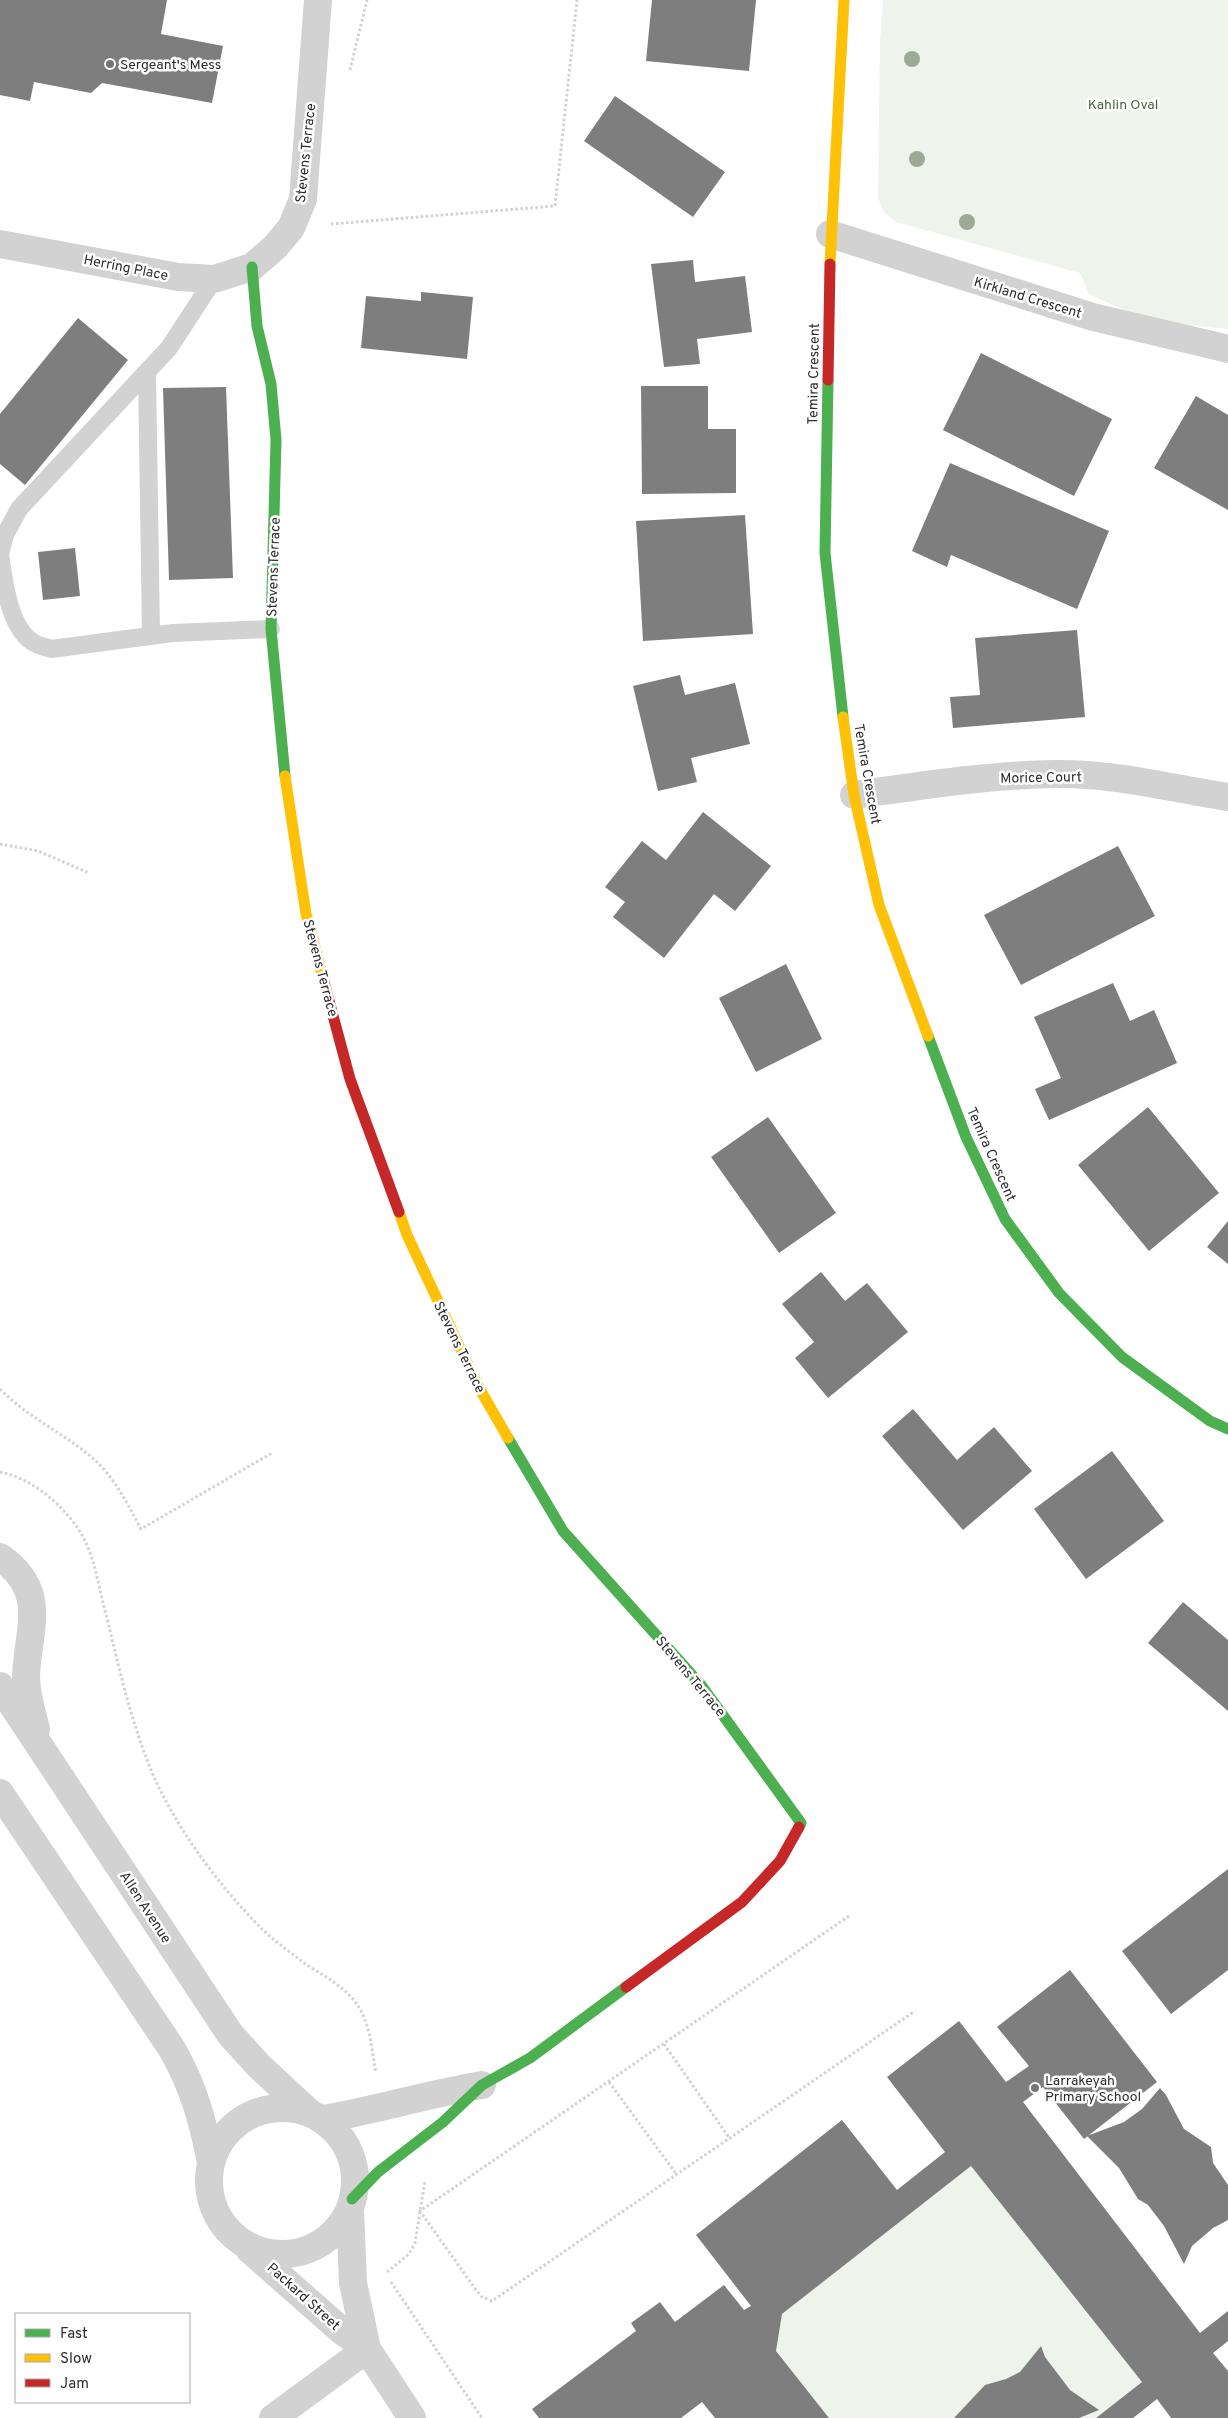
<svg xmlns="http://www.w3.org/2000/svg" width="1228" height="2418" viewBox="0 0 1228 2418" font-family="Overpass,sans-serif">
  <rect width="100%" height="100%" fill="#fff"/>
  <path fill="#eef3ec" d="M 883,0 L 1228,0 L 1228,329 L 1176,324 L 1124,310 L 1089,294 L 1080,273 L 896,222 L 884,212 L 878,198 L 880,41 Z
    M 971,2166 L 1142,2382 L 1096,2418 L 829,2418 L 776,2351 L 782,2314 Z"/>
  <path fill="#7e7e7e" d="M 0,0 L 167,0 L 161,34 L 223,46 L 212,103 L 102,83 L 91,93 L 34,82 L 30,101 L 0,95 Z
    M 652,0 L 756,0 L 749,71 L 646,61 Z
    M 615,96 L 725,172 L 693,217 L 584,141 Z
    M 693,260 L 695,282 L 745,276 L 752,332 L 697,339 L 700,364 L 664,367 L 651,264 Z
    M 421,292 L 473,297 L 467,359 L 361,348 L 366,296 L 421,301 Z
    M 78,318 L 128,360 L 25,485 L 0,464 L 0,414 Z
    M 981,353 L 1112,419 L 1074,496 L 943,430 Z
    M 641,386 L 708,386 L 708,429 L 736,429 L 736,493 L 642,494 Z
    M 226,387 L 233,578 L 169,580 L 163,388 Z
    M 1196,396 L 1228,415 L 1228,510 L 1154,468 Z
    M 950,463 L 1109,531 L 1077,609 L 951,555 L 947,567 L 912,551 Z
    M 745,515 L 753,634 L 643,641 L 636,521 Z
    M 75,548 L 80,596 L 43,600 L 38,552 Z
    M 1077,630 L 1085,717 L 953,728 L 950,697 L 980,695 L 975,638 Z
    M 680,675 L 685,695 L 735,683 L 750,744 L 691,758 L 697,782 L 658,791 L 633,686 Z
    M 703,812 L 771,866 L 735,911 L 714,894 L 664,958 L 613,917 L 625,902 L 605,887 L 642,841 L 666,860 Z
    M 1118,846 L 1155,916 L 1021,985 L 984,915 Z
    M 786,964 L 822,1039 L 756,1072 L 719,998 Z
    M 1113,983 L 1130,1021 L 1154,1010 L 1177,1063 L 1049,1120 L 1035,1089 L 1061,1078 L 1034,1017 Z
    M 1148,1107 L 1219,1193 L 1149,1251 L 1078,1165 Z
    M 768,1117 L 836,1213 L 779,1253 L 711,1157 Z
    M 1228,1221 L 1228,1264 L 1207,1247 Z
    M 821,1272 L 845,1301 L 867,1283 L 908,1332 L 828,1398 L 795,1358 L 814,1342 L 782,1304 Z
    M 913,1409 L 957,1460 L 994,1427 L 1032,1471 L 963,1530 L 882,1436 Z
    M 1112,1451 L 1164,1521 L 1086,1579 L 1034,1509 Z
    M 1183,1602 L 1228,1640 L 1228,1711 L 1148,1643 Z
    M 1228,1869 L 1228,1970 L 1171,2014 L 1122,1951 Z
    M 1070,1970 L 1157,2082 L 1084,2139 L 1043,2087 L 1023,2102 L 1200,2333 L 1228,2311 L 1228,2341 L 1213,2353 L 1228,2371 L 1228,2418 L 1171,2418 L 1157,2399 L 1133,2418 L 1096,2418 L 1142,2382 L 971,2166 L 782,2314 L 776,2351 L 829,2418 L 715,2418 L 702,2402 L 681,2418 L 539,2418 L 532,2409 L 636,2331 L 631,2323 L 660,2302 L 675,2322 L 724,2285 L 744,2310 L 751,2306 L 696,2235 L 842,2120 L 897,2190 L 945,2152 L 887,2077 L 959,2021 L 1006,2082 L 1029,2066 L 997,2027 Z
    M 1160,2088 L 1166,2095 L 1184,2129 L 1211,2147 L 1213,2163 L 1228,2185 L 1228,2220 L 1213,2228 L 1192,2246 L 1184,2264 L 1164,2226 L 1148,2205 L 1138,2199 L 1119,2168 L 1087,2136 L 1124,2122 L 1142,2109 Z
    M 1041,2346 L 1045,2357 L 1070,2390 L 1099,2410 L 1079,2418 L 954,2418 L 985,2385 L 1006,2379 L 1020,2372 Z"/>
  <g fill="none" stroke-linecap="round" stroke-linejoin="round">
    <path stroke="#d2d2d2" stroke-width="3" stroke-dasharray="2.5 2.5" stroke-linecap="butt" d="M 350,70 L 367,0
      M 331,224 L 555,206 L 577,0
      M 0,844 L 38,851 L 89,873
      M 0,1389 C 28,1418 66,1434 96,1461 C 116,1480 128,1505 141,1529 L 272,1453
      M 0,1472 C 36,1479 72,1512 87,1545 C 97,1569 100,1594 107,1618 C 120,1672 132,1726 154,1777 C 178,1830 217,1883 258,1925 C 271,1939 289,1951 304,1963 C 325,1977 349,1988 361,2011 C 371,2030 372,2053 376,2073
      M 849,1916 L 420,2211 L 476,2290 L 482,2297 L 492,2301 L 915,2011
      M 664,2044 L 730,2139
      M 609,2082 L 677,2175
      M 387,2272 L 409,2254 L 415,2243 L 425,2181
      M 391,2282 L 482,2418"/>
    <path stroke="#d2d2d2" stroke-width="18" d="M 147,372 L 151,636
      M 0,554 L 5,535 L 19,509 L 169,348 L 214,279
      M 0,554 C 4,581 9,631 36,644 C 40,646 46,647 51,649 L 173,633 L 271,629"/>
    <path stroke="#d2d2d2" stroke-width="28" d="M 830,234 L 1093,317 L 1228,349
      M 0,244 L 178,277 L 214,279 L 252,267 L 275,247 L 291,228 L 303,199 L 318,0
      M 854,795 C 920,786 988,775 1055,774 C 1113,773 1171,788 1228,797
      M 0,1557 C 49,1591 28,1628 26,1676 C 26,1694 32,1713 36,1729
      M 0,1686 L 230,2034 L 259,2066 L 311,2114
      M 0,1793 L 172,2049 C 194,2088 202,2118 211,2162
      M209 2181a73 73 0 1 1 146 0a73 73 0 1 1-146 0Z
      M 323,2119 C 376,2110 428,2094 482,2085
      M 350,2210 L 353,2283 L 367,2349
      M 250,2250 L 342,2331 L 367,2349 L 412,2418
      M 273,2418 L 367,2349"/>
    <path stroke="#4caf50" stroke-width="11" d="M 252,267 L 257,326 L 271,384 L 276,440 L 271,629 L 285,776
      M 828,380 L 825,553 L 843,717
      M 928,1036 L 966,1137 L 1005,1219 L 1059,1293 L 1122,1357 L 1210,1421 L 1228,1429
      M 508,1438 L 563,1531 L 701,1685 L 801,1823 L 799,1827
      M 352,2199 L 378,2172 L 443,2122 L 482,2085 L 530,2058 L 626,1987"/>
    <path stroke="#ffc107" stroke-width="11" d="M 830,264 L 844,0
      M 843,717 L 854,795 L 879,905 L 928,1036
      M 285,776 L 306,914 L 324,982
      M 399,1212 L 407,1235 L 478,1386 L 508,1438"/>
    <path stroke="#c62828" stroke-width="11" d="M 828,380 L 830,264
      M 324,982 L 350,1079 L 399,1212
      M 626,1987 L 742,1902 L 780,1861 L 799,1827"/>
  </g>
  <g fill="#9ba995">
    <circle cx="912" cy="59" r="8"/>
    <circle cx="917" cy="159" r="8"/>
    <circle cx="967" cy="222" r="8"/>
  </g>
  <g fill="#767676" stroke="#fff" stroke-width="2">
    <circle cx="110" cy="64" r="5"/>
    <circle cx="1035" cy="2088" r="5"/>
  </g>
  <g text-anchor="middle" stroke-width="5" stroke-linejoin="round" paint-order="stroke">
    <g font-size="14" fill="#2d2d2d" stroke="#fff" text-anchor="start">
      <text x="120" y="69">Sergeant's Mess</text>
      <text x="1045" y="2085">Larrakeyah<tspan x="1045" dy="16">Primary School</tspan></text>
    </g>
    <g font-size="14" fill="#4a633f" stroke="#fff">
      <text x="1123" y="109">Kahlin Oval</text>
    </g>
    <g font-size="14" fill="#2d2d2d" stroke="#fff">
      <text transform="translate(305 153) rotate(-84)" y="5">Stevens Terrace</text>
      <text transform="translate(126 267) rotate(11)" y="5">Herring Place</text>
      <text transform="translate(1028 297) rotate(17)" y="5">Kirkland Crescent</text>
      <text transform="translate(813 374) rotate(-89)" y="5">Temira Crescent</text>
      <text transform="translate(273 567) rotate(-88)" y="5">Stevens Terrace</text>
      <text transform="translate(868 774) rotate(80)" y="5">Temira Crescent</text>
      <text transform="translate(1041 777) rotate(-1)" y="5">Morice Court</text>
      <text transform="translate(321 968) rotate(75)" y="5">Stevens Terrace</text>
      <text transform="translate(992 1154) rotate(66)" y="5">Temira Crescent</text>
      <text transform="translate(460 1347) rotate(64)" y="5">Stevens Terrace</text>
      <text transform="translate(691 1676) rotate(50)" y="5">Stevens Terrace</text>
      <text transform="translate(146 1907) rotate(57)" y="5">Allen Avenue</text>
      <text transform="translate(304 2296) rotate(42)" y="5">Packard Street</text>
    </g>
  </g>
  <rect x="15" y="2313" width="175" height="90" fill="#ffffff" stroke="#ababab"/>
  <rect x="25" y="2329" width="25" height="8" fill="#4caf50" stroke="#ababab"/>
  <text x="60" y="2338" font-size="15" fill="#2d2d2d">Fast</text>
  <rect x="25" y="2354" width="25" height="8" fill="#ffc107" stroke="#ababab"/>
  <text x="60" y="2363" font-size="15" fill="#2d2d2d">Slow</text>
  <rect x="25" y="2379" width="25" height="8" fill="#c62828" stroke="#ababab"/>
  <text x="60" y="2388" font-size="15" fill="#2d2d2d">Jam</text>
</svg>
